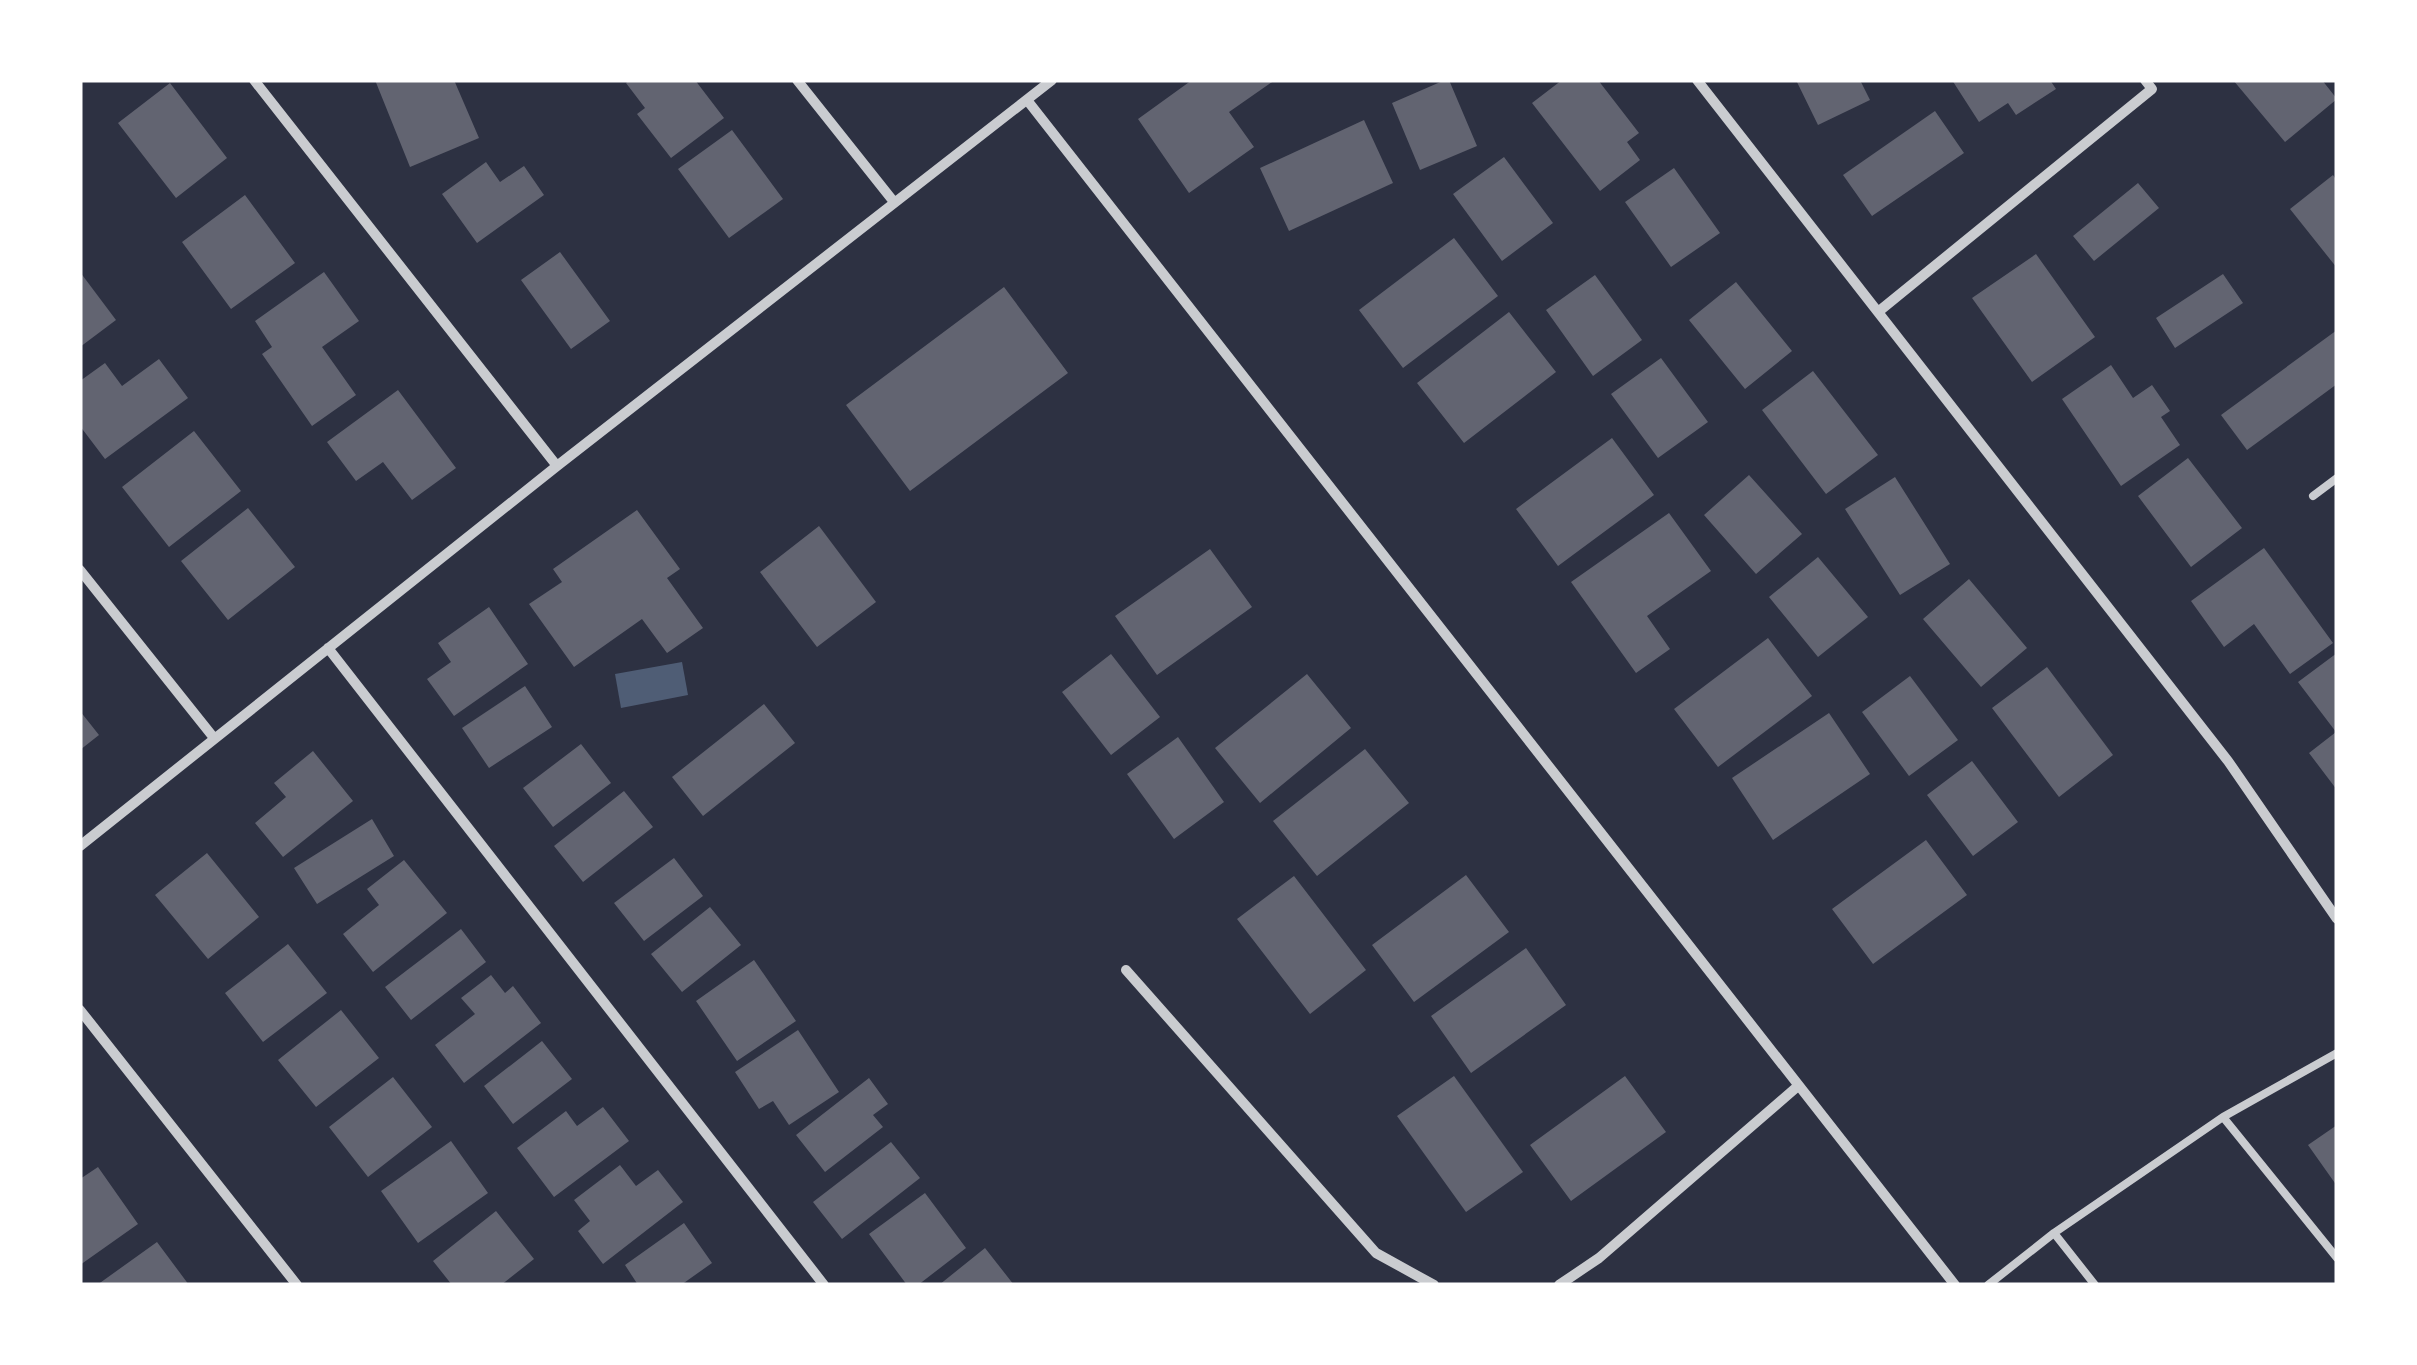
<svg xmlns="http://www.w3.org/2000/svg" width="2417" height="1365" viewBox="0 0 2417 1365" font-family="'Noto Sans',sans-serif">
  <rect width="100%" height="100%" fill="#2d3142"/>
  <path fill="#4f5d75" d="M 682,662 L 688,695 L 621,708 L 615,674 Z"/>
  <path fill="#626471" d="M 375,80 L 454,80 L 479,138 L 410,167 Z
    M 629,80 L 695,80 L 724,118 L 671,158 L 637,114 L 645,108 L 626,83 Z
    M 1192,80 L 1275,80 L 1229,112 L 1254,147 L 1189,193 L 1138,119 Z
    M 1445,80 L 1449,80 L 1477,146 L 1420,170 L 1392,103 Z
    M 1562,80 L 1598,80 L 1639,133 L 1627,142 L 1640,160 L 1600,191 L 1532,103 Z
    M 1796,80 L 1860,80 L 1870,100 L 1818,125 Z
    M 1952,80 L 2050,80 L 2056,89 L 2016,115 L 2008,103 L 1979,122 Z
    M 2233,80 L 2322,80 L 2337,99 L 2285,142 Z
    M 170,83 L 227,158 L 176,198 L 118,123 Z
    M 1935,111 L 1964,153 L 1872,216 L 1843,175 Z
    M 1364,120 L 1393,183 L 1289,231 L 1260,168 Z
    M 732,130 L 783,199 L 729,238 L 678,169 Z
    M 1504,157 L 1553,223 L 1502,261 L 1453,194 Z
    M 486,162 L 500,182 L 524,166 L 544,195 L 477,243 L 442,194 Z
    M 1674,168 L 1720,233 L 1671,267 L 1625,202 Z
    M 2333,175 L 2337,181 L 2337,268 L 2290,209 Z
    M 2138,183 L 2159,208 L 2094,261 L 2073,236 Z
    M 245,195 L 295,263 L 231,309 L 182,242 Z
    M 1454,238 L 1498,296 L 1403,368 L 1359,310 Z
    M 560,252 L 610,321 L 571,349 L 521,280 Z
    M 2036,254 L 2095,337 L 2032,382 L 1972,298 Z
    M 80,272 L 116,320 L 80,347 Z
    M 324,272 L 359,321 L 322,347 L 356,395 L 312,426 L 262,354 L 272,347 L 255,321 Z
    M 2223,274 L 2243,303 L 2175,348 L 2156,318 Z
    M 1595,275 L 1642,340 L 1593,376 L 1546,310 Z
    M 1736,282 L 1792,351 L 1745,389 L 1689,320 Z
    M 1004,287 L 1068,373 L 910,491 L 846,405 Z
    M 1509,312 L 1556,372 L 1464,443 L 1417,383 Z
    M 2337,330 L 2337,384 L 2247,450 L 2221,415 Z
    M 1661,358 L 1708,422 L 1658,458 L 1611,394 Z
    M 159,359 L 188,398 L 105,459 L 80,426 L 80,381 L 105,363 L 122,386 Z
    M 2111,365 L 2133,398 L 2152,385 L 2170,411 L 2161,417 L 2180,445 L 2121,486 L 2062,399 Z
    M 1813,371 L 1878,455 L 1826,494 L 1762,410 Z
    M 398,390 L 456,468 L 412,500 L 383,462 L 356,481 L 327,442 Z
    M 194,431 L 241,491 L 169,547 L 122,487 Z
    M 1612,438 L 1654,495 L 1558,566 L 1516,509 Z
    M 2188,458 L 2242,528 L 2191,567 L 2138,496 Z
    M 1749,475 L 1802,534 L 1756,574 L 1704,515 Z
    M 1895,477 L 1950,564 L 1900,595 L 1845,509 Z
    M 248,508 L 295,567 L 228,620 L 181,561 Z
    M 637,510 L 680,569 L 667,578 L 703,628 L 667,653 L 642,619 L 574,667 L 529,604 L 562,582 L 553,569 Z
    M 1669,513 L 1711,571 L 1647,616 L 1670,649 L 1636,673 L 1571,582 Z
    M 819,526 L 876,602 L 817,647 L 760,572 Z
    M 2264,548 L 2333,643 L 2290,674 L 2254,624 L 2224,647 L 2191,601 Z
    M 1210,549 L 1252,607 L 1157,675 L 1115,616 Z
    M 1818,557 L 1868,617 L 1818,657 L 1769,597 Z
    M 1969,579 L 2027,648 L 1981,687 L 1923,619 Z
    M 489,607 L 528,664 L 454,716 L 427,679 L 451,662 L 438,643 Z
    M 1768,638 L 1812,696 L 1718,767 L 1674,709 Z
    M 2337,653 L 2337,790 L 2309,753 L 2336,732 L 2298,682 Z
    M 1111,654 L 1160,717 L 1111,755 L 1062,692 Z
    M 2047,667 L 2113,755 L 2059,797 L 1992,708 Z
    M 1307,674 L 1351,728 L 1260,803 L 1215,748 Z
    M 1910,676 L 1958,740 L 1909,776 L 1862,712 Z
    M 525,686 L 552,727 L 489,768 L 462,728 Z
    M 764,704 L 795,743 L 703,816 L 672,777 Z
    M 80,711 L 99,735 L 80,750 Z
    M 1829,713 L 1870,774 L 1773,840 L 1732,778 Z
    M 1178,737 L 1224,802 L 1174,839 L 1127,774 Z
    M 581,744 L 611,783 L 553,827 L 523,788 Z
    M 1365,749 L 1409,803 L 1317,876 L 1273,821 Z
    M 313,751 L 353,801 L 283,857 L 255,823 L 286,797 L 274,783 Z
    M 1972,761 L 2018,822 L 1973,856 L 1927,795 Z
    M 624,791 L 653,827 L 583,882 L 554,846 Z
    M 372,819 L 394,856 L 317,904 L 294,868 Z
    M 1926,840 L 1967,895 L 1873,964 L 1832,909 Z
    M 207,853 L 259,917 L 208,959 L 155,895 Z
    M 674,858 L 703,896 L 644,941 L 614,903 Z
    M 404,860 L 447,913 L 373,972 L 343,934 L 379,905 L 367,889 Z
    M 1466,875 L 1509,932 L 1414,1002 L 1372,945 Z
    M 1294,876 L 1366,970 L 1310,1014 L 1237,919 Z
    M 710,907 L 741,945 L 682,992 L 651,954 Z
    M 461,929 L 486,962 L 411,1020 L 385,987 Z
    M 288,944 L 327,993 L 263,1042 L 225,993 Z
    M 1526,948 L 1566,1005 L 1471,1073 L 1431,1016 Z
    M 754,960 L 796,1021 L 737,1061 L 696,1001 Z
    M 491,975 L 505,993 L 513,986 L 541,1023 L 464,1083 L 435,1045 L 475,1014 L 461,998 Z
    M 341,1010 L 379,1058 L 316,1107 L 278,1060 Z
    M 798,1030 L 839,1092 L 789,1125 L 773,1101 L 759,1109 L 735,1072 Z
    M 542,1041 L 572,1079 L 513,1124 L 484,1086 Z
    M 1454,1076 L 1523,1172 L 1466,1212 L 1397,1116 Z
    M 1625,1076 L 1666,1132 L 1571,1201 L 1530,1145 Z
    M 393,1077 L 432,1127 L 368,1177 L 329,1127 Z
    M 869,1078 L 888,1104 L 873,1115 L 883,1127 L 825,1172 L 796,1135 Z
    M 603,1107 L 629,1141 L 554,1197 L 517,1148 L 566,1111 L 577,1126 Z
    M 2337,1125 L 2337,1186 L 2308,1145 Z
    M 451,1141 L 488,1193 L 418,1243 L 381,1191 Z
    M 891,1142 L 920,1178 L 842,1239 L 813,1202 Z
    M 620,1165 L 636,1186 L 658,1170 L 683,1202 L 603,1264 L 578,1231 L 590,1221 L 574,1200 Z
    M 98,1167 L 138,1224 L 80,1265 L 80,1179 Z
    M 925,1193 L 966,1248 L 918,1285 L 907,1285 L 869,1234 Z
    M 496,1211 L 534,1259 L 501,1285 L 452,1285 L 433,1261 Z
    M 684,1223 L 712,1263 L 681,1285 L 638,1285 L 625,1265 Z
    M 157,1242 L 189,1285 L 97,1285 Z
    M 985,1248 L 1014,1285 L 939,1285 Z"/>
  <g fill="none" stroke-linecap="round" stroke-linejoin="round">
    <path stroke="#caccd0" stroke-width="8" d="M 2313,496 L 2337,478
      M 2337,1053 L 2223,1117 L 2337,1258
      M 2054,1233 L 2223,1117
      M 1988,1285 L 2054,1233 L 2095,1285"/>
    <path stroke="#caccd0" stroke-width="10" d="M 254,80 L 557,466
      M 797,80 L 894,202
      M 1697,80 L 2228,761 L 2337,919
      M 1027,100 L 1955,1285
      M 1878,312 L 2152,89 L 2145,80
      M 80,570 L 214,738
      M 328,648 L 824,1285
      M 80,846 L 557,466 L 1052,80
      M 1126,970 L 1376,1253 L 1434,1285
      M 80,1010 L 297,1285
      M 1559,1285 L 1599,1258 L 1798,1086"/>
  </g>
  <rect width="2417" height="1365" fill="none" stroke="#ffffff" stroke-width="165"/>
</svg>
